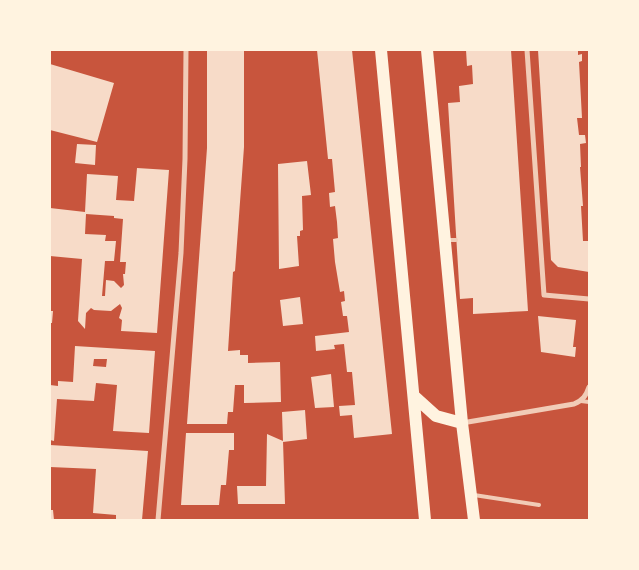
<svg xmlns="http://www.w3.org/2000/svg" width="639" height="570" viewBox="0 0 639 570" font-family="Manrope,sans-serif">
  <rect width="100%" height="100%" fill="#c8553d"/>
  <path fill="#f7dbc8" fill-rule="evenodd" d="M 207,50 L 244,50 L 244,147 L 235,271 L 233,272 L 228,351 L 240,350 L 240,355 L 248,355 L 248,363 L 280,362 L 281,402 L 244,403 L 244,385 L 235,385 L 233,412 L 228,412 L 227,424 L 187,424 L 207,148 Z
    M 317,50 L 352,50 L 392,434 L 354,438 L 352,415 L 340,416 L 339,406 L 355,405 L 352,372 L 347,372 L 344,344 L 334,345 L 335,349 L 316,351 L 315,336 L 349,332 L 347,316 L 343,316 L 341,302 L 345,301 L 344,291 L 340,292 L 335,262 L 333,239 L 338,238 L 337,222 L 335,206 L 330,207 L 329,193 L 335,192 L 332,159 L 328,159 Z
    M 466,50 L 511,50 L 528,311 L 473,314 L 473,298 L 460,299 L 448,103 L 460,102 L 459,86 L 473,84 L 472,65 L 467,66 Z
    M 538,50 L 578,50 L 578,55 L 582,54 L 582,61 L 579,62 L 582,118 L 577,118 L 579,135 L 585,135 L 586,143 L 580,144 L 581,167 L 580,167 L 583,206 L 581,206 L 583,241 L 589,241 L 589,272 L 558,267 L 551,260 Z
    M 50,64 L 114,83 L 97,142 L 50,130 Z
    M 77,144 L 96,145 L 95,165 L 75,163 Z
    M 307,161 L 311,195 L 302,196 L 303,230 L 300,231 L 300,236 L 297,236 L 299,266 L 279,269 L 278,164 Z
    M 137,168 L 169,170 L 157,333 L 121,331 L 122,320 L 119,318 L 122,308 L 120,304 L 111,311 L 94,310 L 91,308 L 86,313 L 85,329 L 78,321 L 82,259 L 50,256 L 50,208 L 85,212 L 87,174 L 118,176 L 116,200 L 134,201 ZM 86,214 L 114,216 L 114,218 L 123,219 L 120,262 L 126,262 L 125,274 L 123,274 L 124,285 L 121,288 L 114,281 L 106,280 L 105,296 L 102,296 L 105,261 L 114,261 L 116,241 L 105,241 L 106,235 L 85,234 Z
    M 300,297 L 303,324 L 283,326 L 280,300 Z
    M 50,311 L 53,311 L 52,323 L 50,323 Z
    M 538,316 L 576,320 L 573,347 L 576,347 L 575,357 L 541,352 Z
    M 75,346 L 155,351 L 149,433 L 113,431 L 117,385 L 96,383 L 94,401 L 57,399 L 54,441 L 50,440 L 50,385 L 58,386 L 58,381 L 73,382 ZM 94,359 L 107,359 L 106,367 L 93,366 Z
    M 331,374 L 334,407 L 315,408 L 311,377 Z
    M 305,410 L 307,439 L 283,442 L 282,412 Z
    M 186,433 L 234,433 L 234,450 L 229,450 L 226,485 L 221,485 L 219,505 L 181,505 Z
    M 267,434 L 283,441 L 285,504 L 238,504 L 237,486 L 266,486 Z
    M 50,445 L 148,451 L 142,520 L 116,520 L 116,515 L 93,513 L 96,469 L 50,467 Z
    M 50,510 L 53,510 L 54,520 L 50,520 Z"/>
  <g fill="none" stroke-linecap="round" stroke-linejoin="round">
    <path stroke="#f1ccb7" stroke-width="4" d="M 447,240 L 456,240
      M 581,401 L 589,402
      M 474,495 L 539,505"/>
    <path stroke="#f1ccb7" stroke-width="5" d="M 527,50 L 544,295 L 589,299
      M 462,423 L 574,404 C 583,400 586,396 589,387
      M 158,520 L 181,253 L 185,159 L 186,50"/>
    <path stroke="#fff3e0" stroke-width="12" d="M 381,50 L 425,520
      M 427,50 L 462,423 L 474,520
      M 415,397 L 436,416 L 462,423"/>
  </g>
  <rect width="639" height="570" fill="none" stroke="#fff3e0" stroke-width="102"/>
</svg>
